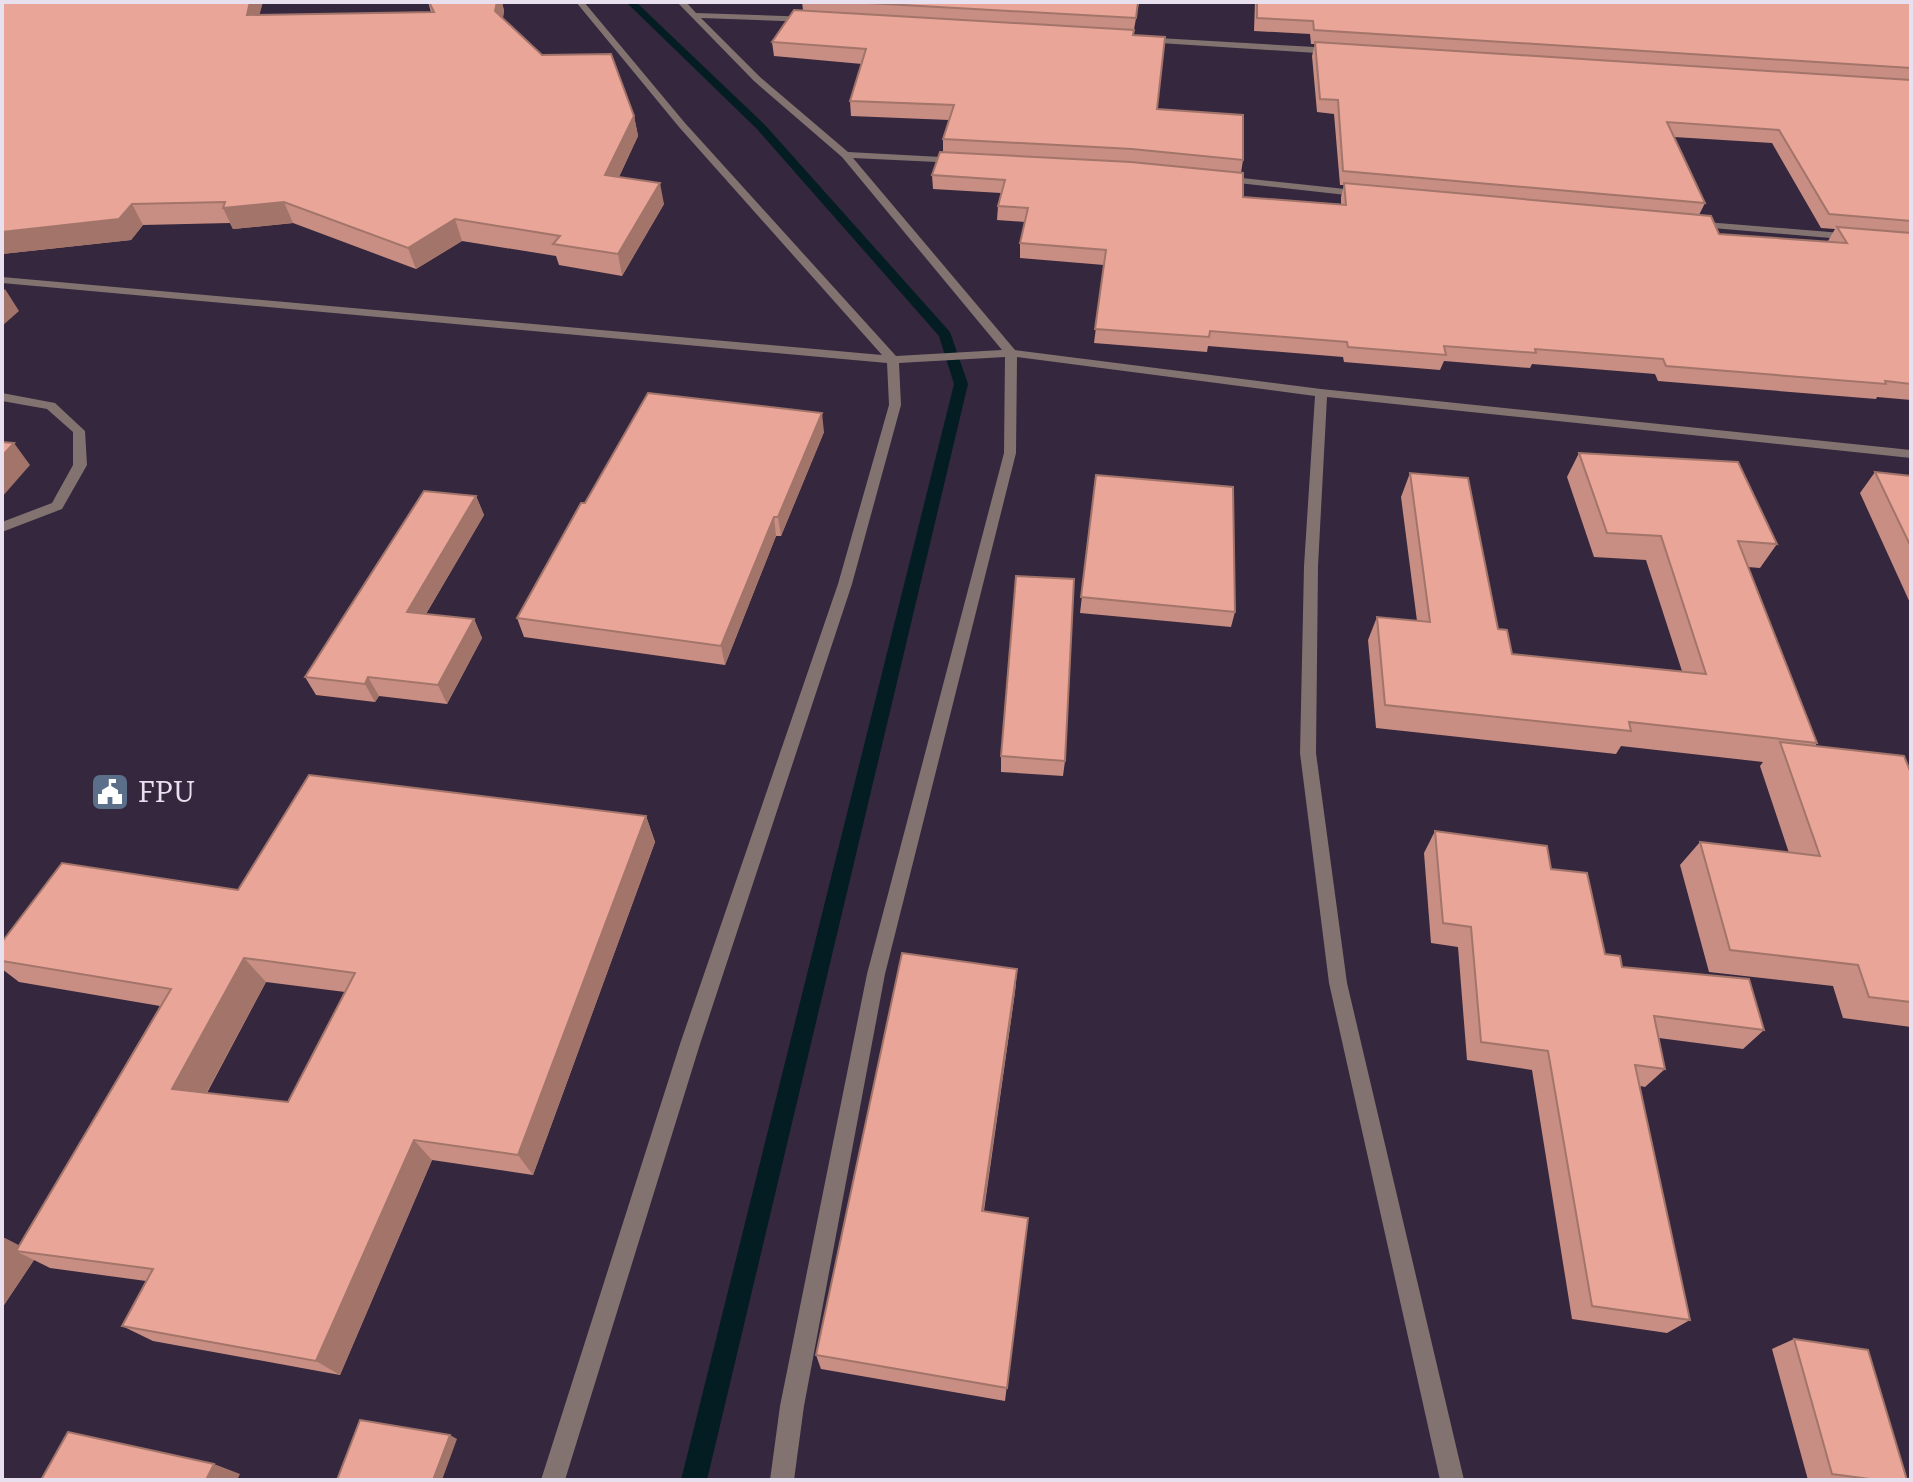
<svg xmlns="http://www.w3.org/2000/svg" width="1913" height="1482" viewBox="0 0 1913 1482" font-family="'Roboto Serif',serif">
  <rect width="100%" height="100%" fill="#35273d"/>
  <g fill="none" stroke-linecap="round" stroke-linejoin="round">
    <path fill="#031d22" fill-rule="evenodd" d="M 626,2 L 636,2 L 765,125 L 950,332 L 968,384 L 707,1480 L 681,1480 L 954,384 L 939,336 L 757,129 Z"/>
    <path fill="#827370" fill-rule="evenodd" d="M 2,393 L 55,403 L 85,431 L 87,465 L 62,509 L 2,532 L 2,522 L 52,503 L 73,465 L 73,432 L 47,409 L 2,401 Z"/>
    <path fill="#827370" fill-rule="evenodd" d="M 576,2 L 584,2 L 685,123 L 896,356 L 1002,350 L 842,157 L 754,81 L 677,2 L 686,2 L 696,13 L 812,17 L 812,21 L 809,22 L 701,18 L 760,77 L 848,152 L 960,158 L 962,160 L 957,163 L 853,158 L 1015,350 L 1321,389 L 1911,450 L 1911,458 L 1327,397 L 1318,566 L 1316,753 L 1347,983 L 1464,1480 L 1440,1480 L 1329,983 L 1300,753 L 1304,566 L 1315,396 L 1017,357 L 1016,453 L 885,974 L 804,1406 L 794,1480 L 770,1480 L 780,1406 L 867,974 L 1004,453 L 1005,357 L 899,363 L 901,405 L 852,584 L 700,1044 L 565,1480 L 541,1480 L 680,1044 L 838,584 L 889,405 L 887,363 L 2,283 L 2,277 L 882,355 L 679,127 Z
      M 1141,37 L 1332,48 L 1336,51 L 1332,54 L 1144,42 L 1140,39 Z
      M 1224,176 L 1364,191 L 1369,194 L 1364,197 L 1220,181 L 1219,179 Z
      M 1693,221 L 1854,234 L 1859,237 L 1854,240 L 1689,226 L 1688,224 Z"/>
  </g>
  <path fill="#c88e83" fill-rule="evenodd" d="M 2,2 L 260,15 L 431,12 L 428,2 L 502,2 L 504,11 L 503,18 L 542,55 L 634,116 L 638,136 L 619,177 L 664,204 L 622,276 L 559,265 L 556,256 L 462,241 L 416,269 L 293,223 L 233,229 L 230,223 L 143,225 L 131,240 L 2,254 Z
    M 802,2 L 1139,2 L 1133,35 L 1157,109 L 1243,160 L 1241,173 L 1243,197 L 1341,204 L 1341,197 L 1344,185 L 1340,185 L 1334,114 L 1317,112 L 1312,56 L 1315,44 L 1311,44 L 1310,34 L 1254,31 L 1255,2 L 1911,2 L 1911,400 L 1877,397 L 1876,399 L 1658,381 L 1655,374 L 1532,364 L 1530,368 L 1444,361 L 1440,370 L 1344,362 L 1343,357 L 1208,346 L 1207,352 L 1094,343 L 1104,265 L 1020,258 L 1020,243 L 1025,222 L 997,220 L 998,206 L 1001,193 L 933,189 L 932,175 L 943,152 L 943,139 L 949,120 L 851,116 L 850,101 L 862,64 L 774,56 L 772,42 L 803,10 ZM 1674,137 L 1772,143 L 1821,228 L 1835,229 L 1828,241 L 1829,242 L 1719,234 L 1699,215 L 1705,203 Z
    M 824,432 L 781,536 L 776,536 L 725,665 L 524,637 L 517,618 L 585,503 Z
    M 1579,453 L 1777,544 L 1760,568 L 1748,567 L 1817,743 L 1815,746 L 1911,773 L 1911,1027 L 1843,1018 L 1833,986 L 1709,972 L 1680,865 L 1700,842 L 1789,853 L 1760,766 L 1763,762 L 1621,746 L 1616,754 L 1376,728 L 1368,640 L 1377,617 L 1417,621 L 1401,497 L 1410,473 L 1512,654 L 1682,671 L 1646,560 L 1594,557 L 1567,477 Z
    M 1875,472 L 1911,476 L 1911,605 L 1860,493 Z
    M 1096,475 L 1235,612 L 1231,627 L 1080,613 Z
    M 476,496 L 484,515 L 426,614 L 474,619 L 482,638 L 447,704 L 379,696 L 375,702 L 316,695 L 305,677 Z
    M 1001,756 L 1065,761 L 1063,776 L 1001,772 Z
    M 646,816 L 655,842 L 533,1175 L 432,1160 L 340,1375 L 153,1341 L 122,1326 L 146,1281 L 50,1268 L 34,1260 L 2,1308 L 2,1237 L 19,1246 L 160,1006 L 19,982 L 2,969 L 2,942 L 238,890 ZM 266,982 L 345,992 L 288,1102 L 207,1093 Z
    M 1435,831 L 1551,869 L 1605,954 L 1622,967 L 1764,1030 L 1743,1049 L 1659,1038 L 1665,1069 L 1645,1087 L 1640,1086 L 1690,1320 L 1667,1333 L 1572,1319 L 1532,1070 L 1467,1060 L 1458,947 L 1431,943 L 1424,853 Z
    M 1017,969 L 1015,992 L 984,1211 L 1028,1218 L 1005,1401 L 821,1369 L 816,1355 Z
    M 1794,1339 L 1907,1480 L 1808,1480 L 1772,1349 Z"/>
  <path fill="#a2746a" d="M 250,2 L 263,2 L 254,35 L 247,15 Z
    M 497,2 L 502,2 L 504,11 L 500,30 L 495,11 Z
    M 634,116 L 638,136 L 610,196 L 605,175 Z
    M 660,183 L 664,204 L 622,276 L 618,254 Z
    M 284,202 L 293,223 L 233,229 L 223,208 Z
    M 132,204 L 143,225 L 131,240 L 2,254 L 2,232 Z
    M 455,219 L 462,241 L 416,269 L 408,248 Z
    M 5,289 L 19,311 L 2,326 L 2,292 Z
    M 822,413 L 824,432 L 781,536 L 778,517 Z
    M 14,443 L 30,465 L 2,497 L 2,456 Z
    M 476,496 L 484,515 L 416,631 L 407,612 Z
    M 774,517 L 776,536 L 725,665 L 721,646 Z
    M 474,619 L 482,638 L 447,704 L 438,685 Z
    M 368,677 L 379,696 L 375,702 L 365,684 Z
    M 646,816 L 655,842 L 533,1175 L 518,1155 Z
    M 244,958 L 266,982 L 197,1110 L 172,1089 Z
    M 1017,969 L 1015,992 L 981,1228 L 982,1211 Z
    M 414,1140 L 432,1160 L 340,1375 L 316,1361 Z
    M 5,1238 L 34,1253 L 16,1251 L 34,1260 L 2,1308 L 2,1242 Z
    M 450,1435 L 457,1439 L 442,1480 L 433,1480 Z
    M 214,1464 L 240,1474 L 237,1480 L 206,1480 Z"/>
  <path fill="#e8a598" stroke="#a2746a" stroke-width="2" fill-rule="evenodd" d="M 2,2 L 250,2 L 247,15 L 434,12 L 429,2 L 497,2 L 495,11 L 542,55 L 611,54 L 634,116 L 605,175 L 660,183 L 618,254 L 553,244 L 560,236 L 455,219 L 408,248 L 284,202 L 223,208 L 225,202 L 132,204 L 119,219 L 2,232 Z
    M 850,2 L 1138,2 L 1136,18 Z
    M 1257,2 L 1911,2 L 1911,68 L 1314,30 L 1313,21 L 1257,18 Z
    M 794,10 L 1134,30 L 1133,35 L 1165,37 L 1157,109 L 1243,115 L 1243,160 L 1132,149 L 943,139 L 954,105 L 850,101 L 866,49 L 772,42 Z
    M 1315,42 L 1911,80 L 1911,221 L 1829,214 L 1779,130 L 1667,122 L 1705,203 L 1343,171 L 1338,100 L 1320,99 Z
    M 940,152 L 1131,162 L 1243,173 L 1243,197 L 1346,205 L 1344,183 L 1711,216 L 1719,234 L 1847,243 L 1837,227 L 1911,233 L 1911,384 L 1885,381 L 1886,384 L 1666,366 L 1663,359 L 1535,349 L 1536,353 L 1444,346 L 1446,355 L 1348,347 L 1347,342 L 1210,331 L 1209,337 L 1095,329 L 1106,250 L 1020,243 L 1028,208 L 998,206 L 1005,180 L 932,175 Z
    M 648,393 L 822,413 L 778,517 L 774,517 L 721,646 L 517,618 L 581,503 L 585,503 Z
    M 2,442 L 14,443 L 2,456 Z
    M 1579,453 L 1738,462 L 1777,544 L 1738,541 L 1817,743 L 1629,722 L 1631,731 L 1385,705 L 1377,617 L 1430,622 L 1410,473 L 1468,478 L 1498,629 L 1507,630 L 1512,654 L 1706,674 L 1661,536 L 1607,533 Z
    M 1875,472 L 1911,476 L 1911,547 Z
    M 1096,475 L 1233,487 L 1235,612 L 1081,597 Z
    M 424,491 L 476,496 L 407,612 L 474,619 L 438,685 L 368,677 L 365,684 L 305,677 Z
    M 1016,576 L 1074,579 L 1065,761 L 1001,756 Z
    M 1780,742 L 1904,756 L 1911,773 L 1911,1002 L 1869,997 L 1858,965 L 1730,950 L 1700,842 L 1820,856 Z
    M 309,775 L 646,816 L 518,1155 L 414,1140 L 316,1361 L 122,1326 L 153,1269 L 16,1251 L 171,989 L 2,961 L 2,942 L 62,863 L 238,890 ZM 244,958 L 355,973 L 288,1102 L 172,1089 Z
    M 1435,831 L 1547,846 L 1551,869 L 1587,873 L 1605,954 L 1620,956 L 1622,967 L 1749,979 L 1764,1030 L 1654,1016 L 1665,1069 L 1635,1065 L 1690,1320 L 1592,1306 L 1548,1051 L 1481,1042 L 1471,927 L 1443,923 Z
    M 902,953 L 1017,969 L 982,1211 L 1028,1218 L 1007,1388 L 816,1355 Z
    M 1794,1339 L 1868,1350 L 1907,1480 L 1877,1480 L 1832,1474 Z
    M 360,1420 L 450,1435 L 433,1480 L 337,1480 Z
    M 68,1432 L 214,1464 L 206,1480 L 41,1480 Z"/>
  <defs>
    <symbol id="civic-square" viewBox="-11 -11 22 22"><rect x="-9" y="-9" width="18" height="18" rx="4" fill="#5c6f8a" stroke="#35273d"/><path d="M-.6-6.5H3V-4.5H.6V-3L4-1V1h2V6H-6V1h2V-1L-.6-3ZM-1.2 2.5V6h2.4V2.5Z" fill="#fff"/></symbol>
  </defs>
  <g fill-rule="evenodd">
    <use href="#civic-square" x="88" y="770" width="44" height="44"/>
  </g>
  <g text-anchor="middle" stroke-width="8" stroke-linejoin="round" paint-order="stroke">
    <g font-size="28" fill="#e9e0ef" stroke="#35273d" text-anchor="start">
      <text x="138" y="802">FPU</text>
    </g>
  </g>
  <rect width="1913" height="1482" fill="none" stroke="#e9e0ef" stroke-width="8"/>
</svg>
